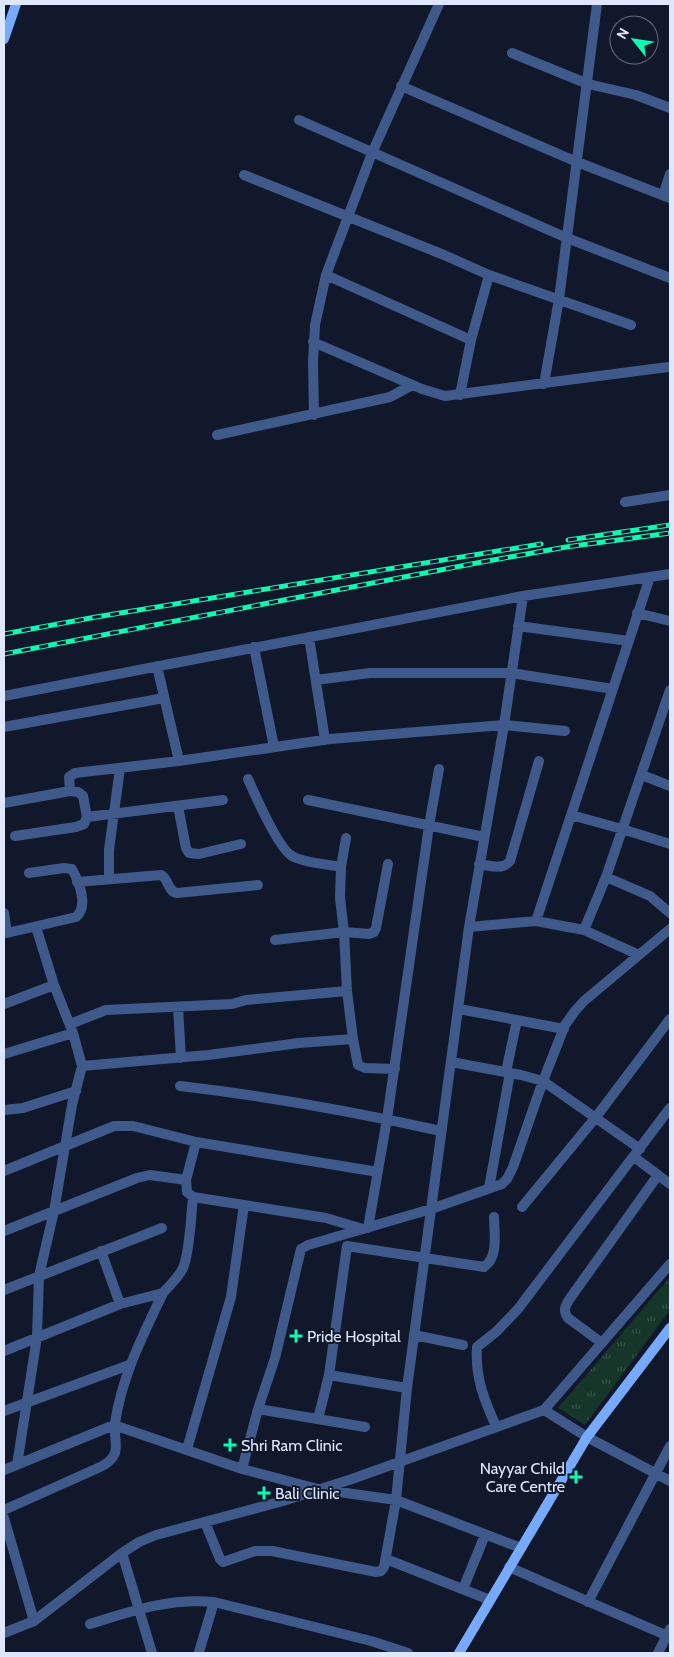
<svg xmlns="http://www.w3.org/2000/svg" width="674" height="1657" viewBox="0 0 674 1657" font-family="Cabin,sans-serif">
  <defs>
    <pattern id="park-tufts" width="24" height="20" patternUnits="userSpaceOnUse" patternTransform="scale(1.25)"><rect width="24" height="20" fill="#153628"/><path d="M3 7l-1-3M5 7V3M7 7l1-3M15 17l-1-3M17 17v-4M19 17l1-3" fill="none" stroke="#375348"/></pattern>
  </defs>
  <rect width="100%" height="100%" fill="#12182c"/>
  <path fill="url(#park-tufts)" d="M 670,1277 L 670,1310 L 585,1425 L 558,1408 Z"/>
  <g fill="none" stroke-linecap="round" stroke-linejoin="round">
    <path stroke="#3f5a8a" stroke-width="10" d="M 512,53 L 588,84 L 636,95 L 670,108
      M 401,86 L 577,162 L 670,198
      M 299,120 L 567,238 L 670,278
      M 244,175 L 444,255 L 489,275 L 631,325
      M 663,195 L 670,174
      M 326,275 L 471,340
      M 313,342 L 422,389 L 445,396 L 668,367
      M 544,384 L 559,299 L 597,4
      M 460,395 L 471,340 L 489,275
      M 314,415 L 313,362 L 315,325 L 326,275 L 372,153 L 439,4
      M 217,435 L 390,397 L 412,385
      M 625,502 L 670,495
      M 523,596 L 504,725 L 469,927 L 536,921 L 650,577
      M 637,613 L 670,621
      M 518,626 L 629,641
      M 309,637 L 325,740
      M 254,647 L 274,747
      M 157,666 L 179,761
      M 316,680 L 370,673 L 511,673 L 613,689
      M 4,696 L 523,596 L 670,574
      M 4,727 L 164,698
      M 642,775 L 670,786
      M 248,779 C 255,795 279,849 292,856 C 304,863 327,864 341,867 L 346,838
      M 308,800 L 484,837
      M 4,803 L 70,791 L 69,777 L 75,773 L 179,761 L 330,739 L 504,725 L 565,731
      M 178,806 L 186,848 L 189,853 L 199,854 L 241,844
      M 571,815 L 622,829 L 670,844
      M 87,817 L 223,800
      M 15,836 L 76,827 L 84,824 L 87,817 L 83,796 L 78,792 L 70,791
      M 479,864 C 490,866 503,870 510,861 L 539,761
      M 606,877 L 650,896 L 670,913
      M 109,879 L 109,850 L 120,768
      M 77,882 L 161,875 C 169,879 167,891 177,893 L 258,885
      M 4,913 L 7,933 L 76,917 C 89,906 79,882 72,869 L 64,868 L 29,873
      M 536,921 L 584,930 L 606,877 L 670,690
      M 36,927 L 54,985 L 73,1033 L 82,1066
      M 584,930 L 639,955
      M 275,940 L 344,932 L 340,898 L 341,867
      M 4,1004 L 54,985
      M 178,1007 L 181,1058
      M 459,1009 L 564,1029
      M 70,1024 L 106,1010 L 232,1004 L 246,1000 L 347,991
      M 353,1039 L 347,991 L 344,932 L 369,934 L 374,932 L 376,928 L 388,864
      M 4,1054 L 73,1033
      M 451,1062 L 521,1075 L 543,1081 L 640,1149
      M 506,1072 L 517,1020
      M 180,1086 C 267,1096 355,1112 441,1131
      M 4,1110 L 23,1108 L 76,1091
      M 634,1157 L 658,1175
      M 4,1171 L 114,1126 L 133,1126 L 196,1142 L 378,1172
      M 186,1180 L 187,1192 L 193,1197 L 244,1205 L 231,1297 L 187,1449
      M 489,1188 L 510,1073
      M 244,1205 L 326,1218 L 363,1229
      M 522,1207 L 596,1117 L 670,1019
      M 368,1228 L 387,1119 L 429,826 L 439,769
      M 4,1231 L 137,1178 L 150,1175 L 186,1180 L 196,1142
      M 101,1251 L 120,1304
      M 4,1290 L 162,1228
      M 163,1293 C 170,1285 179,1277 183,1268 C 190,1252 191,1215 193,1197
      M 414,1335 L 463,1345
      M 602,1343 L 568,1318 C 562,1310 566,1304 571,1297 L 658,1175 L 670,1184
      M 4,1351 L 120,1304 L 163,1293 C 143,1335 122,1376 115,1423 C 113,1433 118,1443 115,1453 C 112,1461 105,1465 98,1468 L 4,1510
      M 329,1375 L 407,1388
      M 258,1409 L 365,1427
      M 544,1410 L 587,1437 L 670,1481
      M 4,1411 L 129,1365
      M 318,1419 L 329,1375 L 347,1246 L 484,1267 C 499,1257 494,1233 494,1217
      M 496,1426 C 484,1400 475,1377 477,1347 L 497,1331 L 518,1309 L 670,1108
      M 17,1465 L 37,1337 L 39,1276 L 54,1211 L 72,1105 L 82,1066 L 208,1055 L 299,1043 L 353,1039 L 358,1065 L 365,1068 L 395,1069
      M 242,1469 L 258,1409 L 275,1358 L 301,1249 L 308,1245 L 431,1209 L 502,1184 L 507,1179 L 513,1167 L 543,1081 L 565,1025 L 575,1011 L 584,1001 L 670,929
      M 4,1470 L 114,1425 L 242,1469 L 318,1489 L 396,1500 L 521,1548
      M 4,1518 L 34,1621
      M 205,1522 L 220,1559 L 223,1562 L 255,1551 L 272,1551 L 376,1572 L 381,1571 L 384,1567 L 396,1500 L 407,1388 L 469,927
      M 122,1553 L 152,1653
      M 386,1559 L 490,1600
      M 509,1567 L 670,1637
      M 463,1589 L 485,1535
      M 588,1602 L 670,1446
      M 90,1624 C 132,1611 169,1598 214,1602 L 371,1641 L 408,1653
      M 4,1633 L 34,1621 L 122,1553 L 139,1542 L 156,1535 L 283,1501 L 352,1479 L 544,1410 L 670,1264
      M 199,1652 L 214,1602
      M 658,1653 L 670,1629"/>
    <path stroke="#77a9fc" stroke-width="10" d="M 4,39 L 16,4
      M 459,1653 L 587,1437 L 670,1328"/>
    <defs>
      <path id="rail" d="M 568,540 L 670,525
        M 4,634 L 96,617 L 541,544
        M 4,654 L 482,562 L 566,547 L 670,533"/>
    </defs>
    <use href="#rail" stroke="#0ff9b2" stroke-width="5"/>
    <use href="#rail" stroke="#12182c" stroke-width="3" stroke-dasharray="9" stroke-linecap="butt"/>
  </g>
  <g fill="#0ff9b2" stroke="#12182c" stroke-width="2">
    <path d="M293.5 1328.5h5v5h5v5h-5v5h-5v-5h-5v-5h5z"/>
    <path d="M227.5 1437.5h5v5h5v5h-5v5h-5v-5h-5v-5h5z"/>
    <path d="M573.5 1469.5h5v5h5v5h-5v5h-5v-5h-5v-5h5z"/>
    <path d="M261.5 1485.5h5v5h5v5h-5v5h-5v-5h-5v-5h5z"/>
  </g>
  <g text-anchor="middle" stroke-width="4" stroke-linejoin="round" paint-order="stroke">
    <g font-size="16" fill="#dee7fe" stroke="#12182c" text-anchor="start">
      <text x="307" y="1342">Pride Hospital</text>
      <text x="241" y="1451">Shri Ram Clinic</text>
      <text x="565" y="1474" text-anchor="end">Nayyar Child<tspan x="565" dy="18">Care Centre</tspan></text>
      <text x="275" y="1499">Bali Clinic</text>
    </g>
  </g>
  <rect width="674" height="1657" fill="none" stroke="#dee7fe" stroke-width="10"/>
  <g transform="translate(634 40) rotate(300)"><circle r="24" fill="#12182c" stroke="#646b80"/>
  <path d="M0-4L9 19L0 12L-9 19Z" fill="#0ff9b2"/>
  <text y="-8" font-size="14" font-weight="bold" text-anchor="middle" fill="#dee7fe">N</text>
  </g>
</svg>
